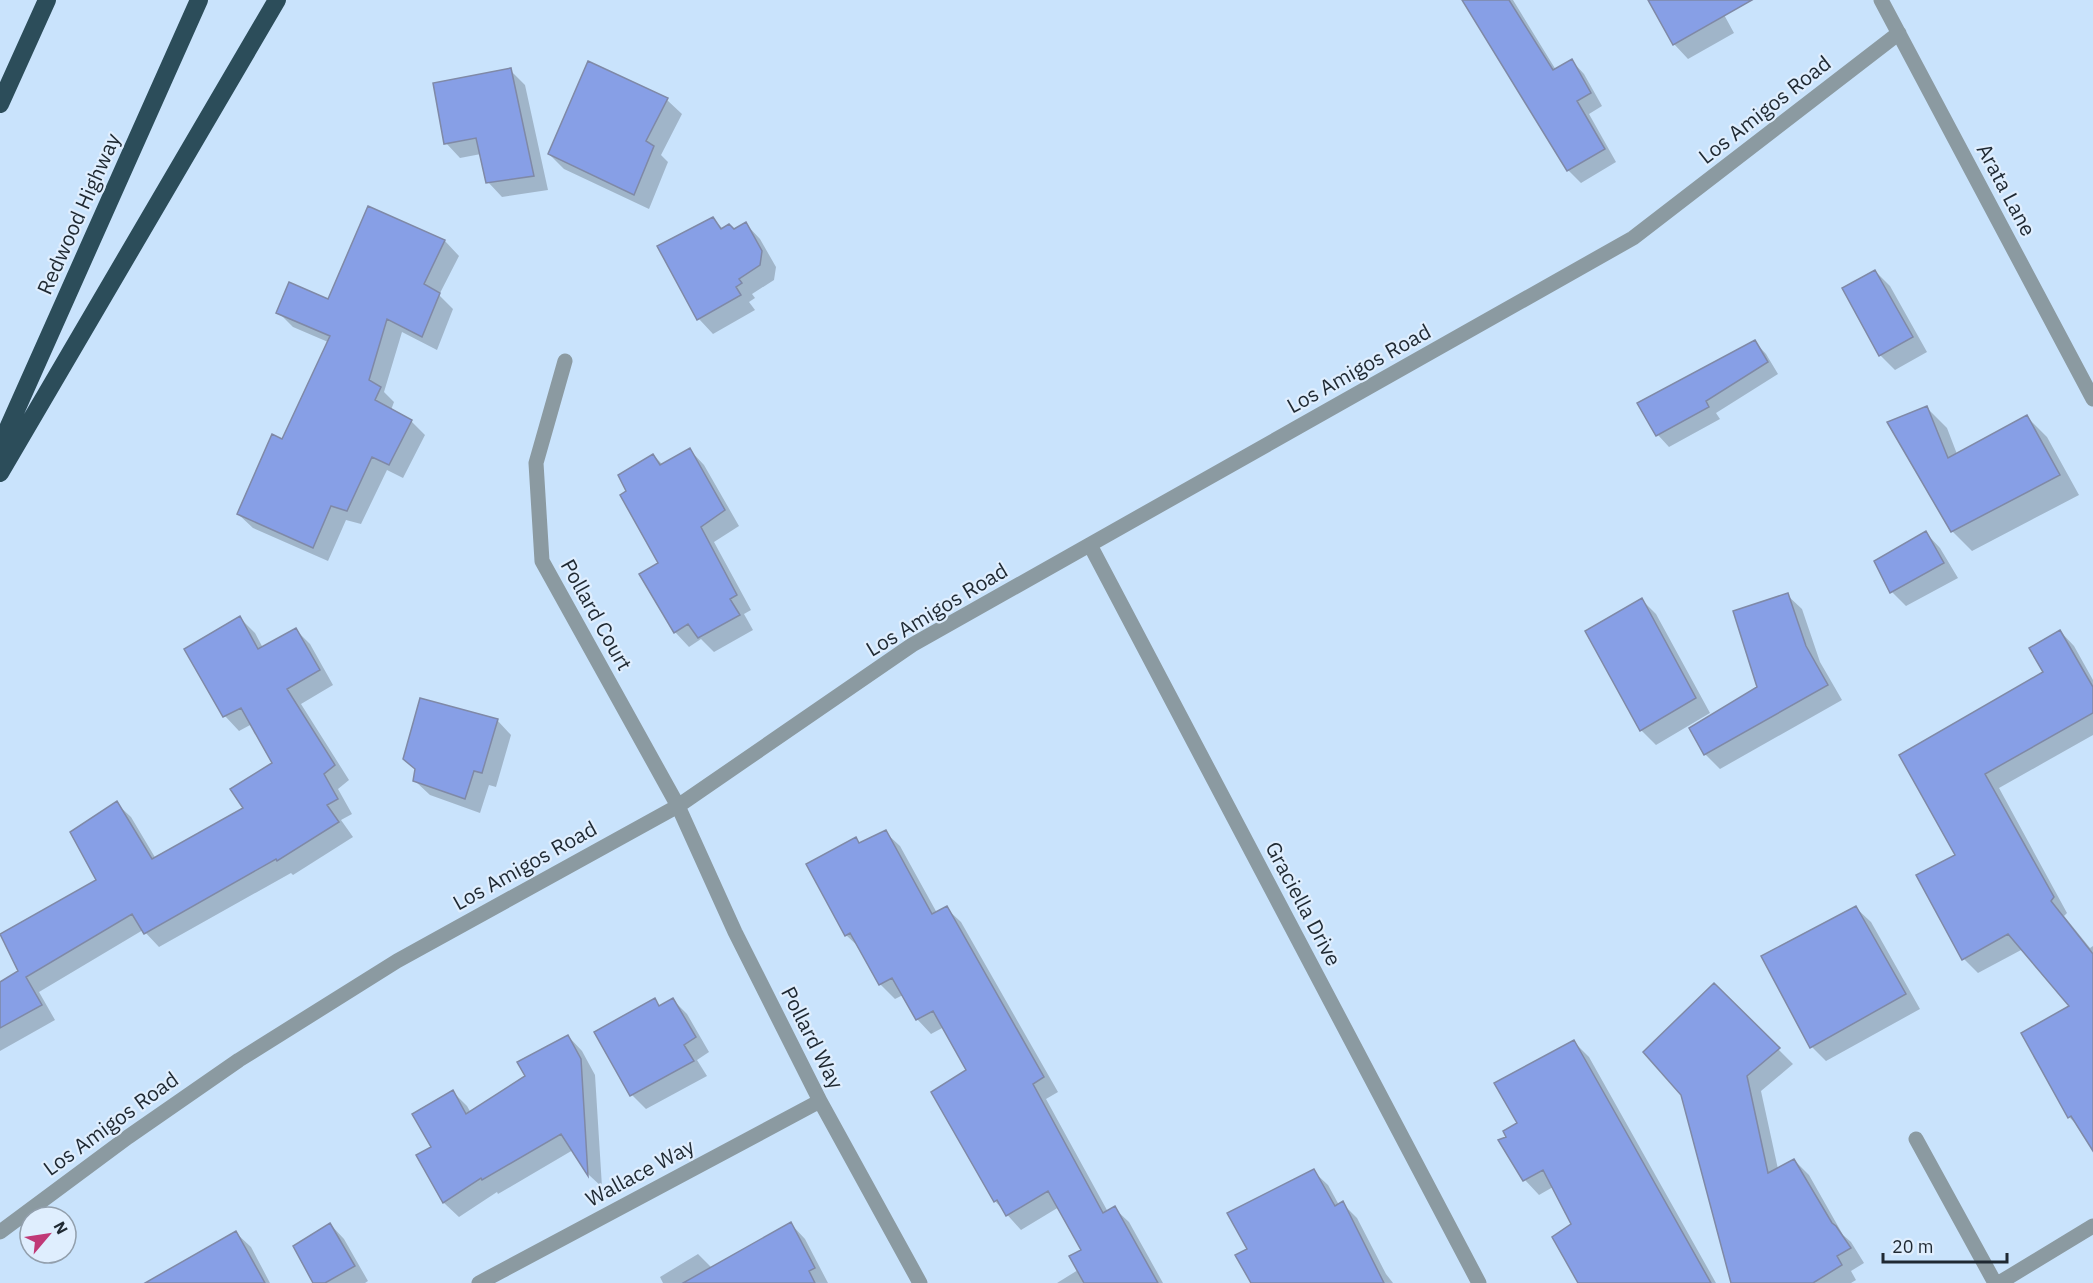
<svg xmlns="http://www.w3.org/2000/svg" width="2093" height="1283" viewBox="0 0 2093 1283" font-family="'IBM Plex Sans',sans-serif">
  <rect width="100%" height="100%" fill="#c9e3fc"/>
  <path fill="#0003" d="M 1474,0 L 1513,0 L 1556,70 L 1572,61 L 1584,74 L 1602,106 L 1589,114 L 1616,162 L 1581,183 L 1568,170 Z
    M 1650,0 L 1716,0 L 1734,33 L 1688,59 L 1674,44 Z
    M 510,70 L 525,85 L 548,190 L 502,197 L 488,182 L 481,154 L 460,158 L 446,143 Z
    M 667,100 L 682,114 L 661,155 L 668,162 L 649,209 L 564,169 L 549,154 Z
    M 369,208 L 445,241 L 459,256 L 439,295 L 453,309 L 437,350 L 402,332 L 384,392 L 394,402 L 391,410 L 411,421 L 425,435 L 403,478 L 387,470 L 361,524 L 346,520 L 328,561 L 253,528 L 238,514 L 282,441 L 328,342 L 293,327 L 278,312 L 329,301 Z
    M 713,219 L 723,229 L 734,231 L 746,224 L 760,239 L 776,267 L 774,280 L 752,294 L 755,298 L 749,302 L 755,310 L 713,334 L 699,319 L 659,247 Z
    M 1875,271 L 1890,286 L 1927,352 L 1895,370 L 1880,355 Z
    M 1755,342 L 1766,354 L 1778,374 L 1716,413 L 1720,419 L 1669,447 L 1658,435 L 1639,403 Z
    M 1927,408 L 1947,428 L 1957,454 L 2027,417 L 2047,437 L 2079,495 L 1972,551 L 1952,531 Z
    M 690,450 L 704,465 L 739,526 L 714,542 L 751,610 L 744,614 L 753,630 L 714,652 L 701,639 L 689,647 L 675,632 L 660,564 L 628,491 L 653,455 L 663,465 Z
    M 1926,533 L 1940,548 L 1958,578 L 1906,606 L 1892,592 Z
    M 1787,595 L 1802,609 L 1820,662 L 1842,700 L 1720,769 L 1705,754 L 1759,688 Z
    M 1642,600 L 1656,614 L 1710,713 L 1656,745 L 1641,730 Z
    M 240,618 L 255,633 L 263,648 L 296,630 L 310,644 L 333,685 L 301,704 L 349,780 L 338,789 L 352,814 L 341,820 L 353,837 L 293,875 L 291,873 L 159,947 L 143,930 L 39,992 L 55,1020 L 0,1051 L 0,983 L 20,972 L 1,936 L 98,881 L 116,803 L 131,817 L 156,859 L 245,808 L 274,763 L 252,724 L 239,731 L 225,716 L 186,649 Z
    M 2060,631 L 2074,646 L 2093,680 L 2093,735 L 1999,788 L 2067,913 L 2064,916 L 2090,948 L 2093,946 L 2093,1140 L 2069,1117 L 2071,1006 L 2023,949 L 1978,973 L 1964,959 L 1957,855 L 1901,755 L 2045,672 Z
    M 497,720 L 511,735 L 496,787 L 489,785 L 480,813 L 430,795 L 415,781 Z
    M 885,832 L 900,846 L 937,913 L 946,908 L 961,922 L 1058,1092 L 1046,1099 L 1108,1212 L 1114,1208 L 1129,1222 L 1163,1283 L 1057,1283 L 1078,1270 L 1083,1251 L 1059,1207 L 1021,1230 L 995,1201 L 968,1071 L 944,1027 L 931,1034 L 917,1019 L 903,995 L 895,999 L 880,984 L 861,949 L 846,935 L 856,839 L 861,844 Z
    M 1856,908 L 1871,922 L 1920,1009 L 1826,1061 L 1812,1047 Z
    M 1714,985 L 1793,1064 L 1761,1091 L 1778,1169 L 1794,1160 L 1809,1175 L 1843,1235 L 1851,1242 L 1864,1263 L 1851,1271 L 1856,1280 L 1851,1283 L 1732,1283 Z
    M 654,1000 L 661,1007 L 673,1000 L 687,1014 L 709,1052 L 697,1060 L 707,1076 L 646,1109 L 632,1095 Z
    M 568,1036 L 582,1051 L 595,1075 L 602,1187 L 589,1175 L 573,1150 L 498,1194 L 497,1192 L 459,1217 L 444,1203 L 418,1156 L 433,1147 L 453,1092 L 467,1106 L 471,1113 L 527,1077 Z
    M 1574,1042 L 1589,1057 L 1716,1283 L 1579,1283 L 1573,1224 L 1553,1187 L 1539,1195 L 1525,1180 L 1500,1141 L 1508,1138 L 1519,1124 Z
    M 1313,1171 L 1328,1185 L 1339,1205 L 1342,1203 L 1357,1218 L 1386,1274 L 1393,1283 L 1253,1283 L 1249,1249 Z
    M 330,1224 L 344,1239 L 368,1281 L 365,1283 L 315,1283 Z
    M 791,1224 L 805,1239 L 828,1283 L 663,1283 L 660,1277 L 698,1254 L 712,1268 Z
    M 236,1233 L 251,1247 L 270,1283 L 159,1283 Z"/>
  <path fill="#879fe6" stroke="#7f89a6" stroke-width="1.5" d="M 1462,0 L 1509,0 L 1553,70 L 1572,59 L 1591,93 L 1577,101 L 1605,149 L 1567,171 Z
    M 1648,0 L 1752,0 L 1673,45 Z
    M 588,61 L 668,98 L 646,141 L 654,146 L 634,195 L 548,154 Z
    M 511,68 L 534,176 L 486,183 L 476,138 L 444,144 L 433,83 Z
    M 368,206 L 445,240 L 424,284 L 440,293 L 422,337 L 387,319 L 369,380 L 381,387 L 375,400 L 412,420 L 389,465 L 372,457 L 347,511 L 331,506 L 313,548 L 237,514 L 272,434 L 282,439 L 330,336 L 276,313 L 289,282 L 328,299 Z
    M 713,217 L 721,229 L 729,224 L 734,229 L 746,222 L 762,251 L 760,265 L 739,279 L 742,283 L 736,287 L 741,295 L 697,320 L 657,246 Z
    M 1875,270 L 1913,337 L 1879,356 L 1842,288 Z
    M 1755,340 L 1768,362 L 1706,401 L 1709,407 L 1656,436 L 1637,403 Z
    M 1927,406 L 1948,458 L 2027,415 L 2060,475 L 1951,532 L 1887,422 Z
    M 690,448 L 725,510 L 701,527 L 737,595 L 730,599 L 740,615 L 698,638 L 688,624 L 674,633 L 639,574 L 658,563 L 620,495 L 626,491 L 618,475 L 653,454 L 660,465 Z
    M 1926,531 L 1944,563 L 1890,593 L 1874,561 Z
    M 1788,593 L 1806,646 L 1828,685 L 1704,755 L 1689,728 L 1757,687 L 1733,611 Z
    M 1642,598 L 1696,698 L 1640,731 L 1585,631 Z
    M 240,616 L 258,649 L 296,628 L 320,670 L 287,689 L 335,765 L 324,774 L 338,799 L 327,805 L 339,822 L 277,861 L 276,859 L 144,934 L 132,914 L 26,977 L 42,1005 L 0,1028 L 0,982 L 18,971 L 0,934 L 96,880 L 70,832 L 117,801 L 152,859 L 243,808 L 230,789 L 272,763 L 241,708 L 223,717 L 184,649 Z
    M 2060,630 L 2093,687 L 2093,713 L 1985,774 L 2054,897 L 2051,901 L 2093,954 L 2093,1151 L 2071,1116 L 2068,1118 L 2021,1033 L 2069,1006 L 2008,934 L 1962,960 L 1916,875 L 1955,855 L 1899,755 L 2043,672 L 2029,648 Z
    M 420,698 L 498,719 L 482,773 L 474,771 L 465,799 L 413,781 L 415,769 L 403,759 Z
    M 886,830 L 932,914 L 947,906 L 1044,1077 L 1033,1084 L 1103,1213 L 1115,1206 L 1158,1283 L 1084,1283 L 1069,1256 L 1081,1250 L 1048,1191 L 1006,1216 L 997,1200 L 994,1202 L 931,1092 L 966,1070 L 933,1011 L 916,1020 L 892,978 L 879,985 L 850,933 L 845,936 L 806,864 L 856,837 L 859,843 Z
    M 1856,906 L 1906,994 L 1810,1048 L 1761,956 Z
    M 1714,983 L 1780,1048 L 1747,1076 L 1768,1173 L 1794,1159 L 1832,1223 L 1836,1226 L 1851,1248 L 1837,1256 L 1842,1265 L 1813,1283 L 1731,1283 L 1681,1095 L 1643,1052 Z
    M 655,998 L 659,1006 L 673,998 L 696,1037 L 684,1045 L 694,1061 L 630,1096 L 594,1032 Z
    M 568,1035 L 581,1059 L 588,1176 L 561,1134 L 482,1180 L 481,1178 L 443,1203 L 416,1155 L 431,1147 L 412,1114 L 453,1090 L 466,1114 L 525,1076 L 517,1062 Z
    M 1574,1040 L 1613,1109 L 1711,1283 L 1578,1283 L 1552,1237 L 1571,1224 L 1543,1170 L 1523,1181 L 1498,1140 L 1506,1137 L 1503,1131 L 1517,1123 L 1494,1083 Z
    M 1314,1169 L 1335,1206 L 1343,1201 L 1384,1283 L 1251,1283 L 1235,1255 L 1247,1249 L 1227,1213 Z
    M 791,1222 L 815,1268 L 809,1271 L 815,1283 L 683,1283 Z
    M 330,1223 L 355,1266 L 325,1283 L 313,1283 L 293,1246 Z
    M 236,1231 L 265,1283 L 145,1283 Z"/>
  <g fill="none" stroke-linecap="round" stroke-linejoin="round">
    <path stroke="#8b9aa1" stroke-width="15" d="M 1881,0 L 2093,399
      M 565,361 L 536,463 L 542,561 L 678,806 L 735,932 L 820,1101 L 920,1283
      M 1090,545 L 1479,1283
      M 1916,1139 L 1995,1283
      M 0,1232 L 128,1137 L 239,1060 L 397,961 L 678,806 L 912,645 L 1633,238 L 1899,33
      M 479,1283 L 820,1101
      M 1999,1283 L 2093,1226"/>
    <path stroke="#2c4d5a" stroke-width="18" d="M 0,104 L 47,0
      M 0,446 L 199,0
      M 0,473 L 277,0"/>
  </g>
  <g text-anchor="middle" stroke-width="4.5" stroke-linejoin="round" paint-order="stroke">
    <g font-size="21" fill="#1f2932" stroke="#dfeefe">
      <text transform="translate(1765 110) rotate(-38)" y="7">Los Amigos Road</text>
      <text transform="translate(2006 190) rotate(62)" y="7">Arata Lane</text>
      <text transform="translate(79 214) rotate(-66)" y="7">Redwood Highway</text>
      <text transform="translate(1359 369) rotate(-29)" y="7">Los Amigos Road</text>
      <text transform="translate(937 610) rotate(-31)" y="7">Los Amigos Road</text>
      <text transform="translate(596 615) rotate(61)" y="7">Pollard Court</text>
      <text transform="translate(525 866) rotate(-29)" y="7">Los Amigos Road</text>
      <text transform="translate(1303 904) rotate(62)" y="7">Graciella Drive</text>
      <text transform="translate(812 1038) rotate(63)" y="7">Pollard Way</text>
      <text transform="translate(111 1124) rotate(-36)" y="7">Los Amigos Road</text>
      <text transform="translate(640 1173) rotate(-28)" y="7">Wallace Way</text>
    </g>
  </g>
  <g transform="translate(48 1235) rotate(61)"><circle r="28" fill="#dfeefe" stroke="#929fac" stroke-width="1.5"/>
  <path d="M0-4.5L10 22L0 15L-10 22Z" fill="#c03977"/>
  <text y="-9" font-size="16" font-weight="bold" text-anchor="middle" fill="#1f2932">N</text>
  </g>
  <path d="M1883 1253v9h124v-9" fill="none" stroke="#1f2932" stroke-width="3"/>
  <text x="1892" y="1253" font-size="18" fill="#1f2932" stroke="#dfeefe" stroke-width="4.5" paint-order="stroke">20 m</text>
</svg>
